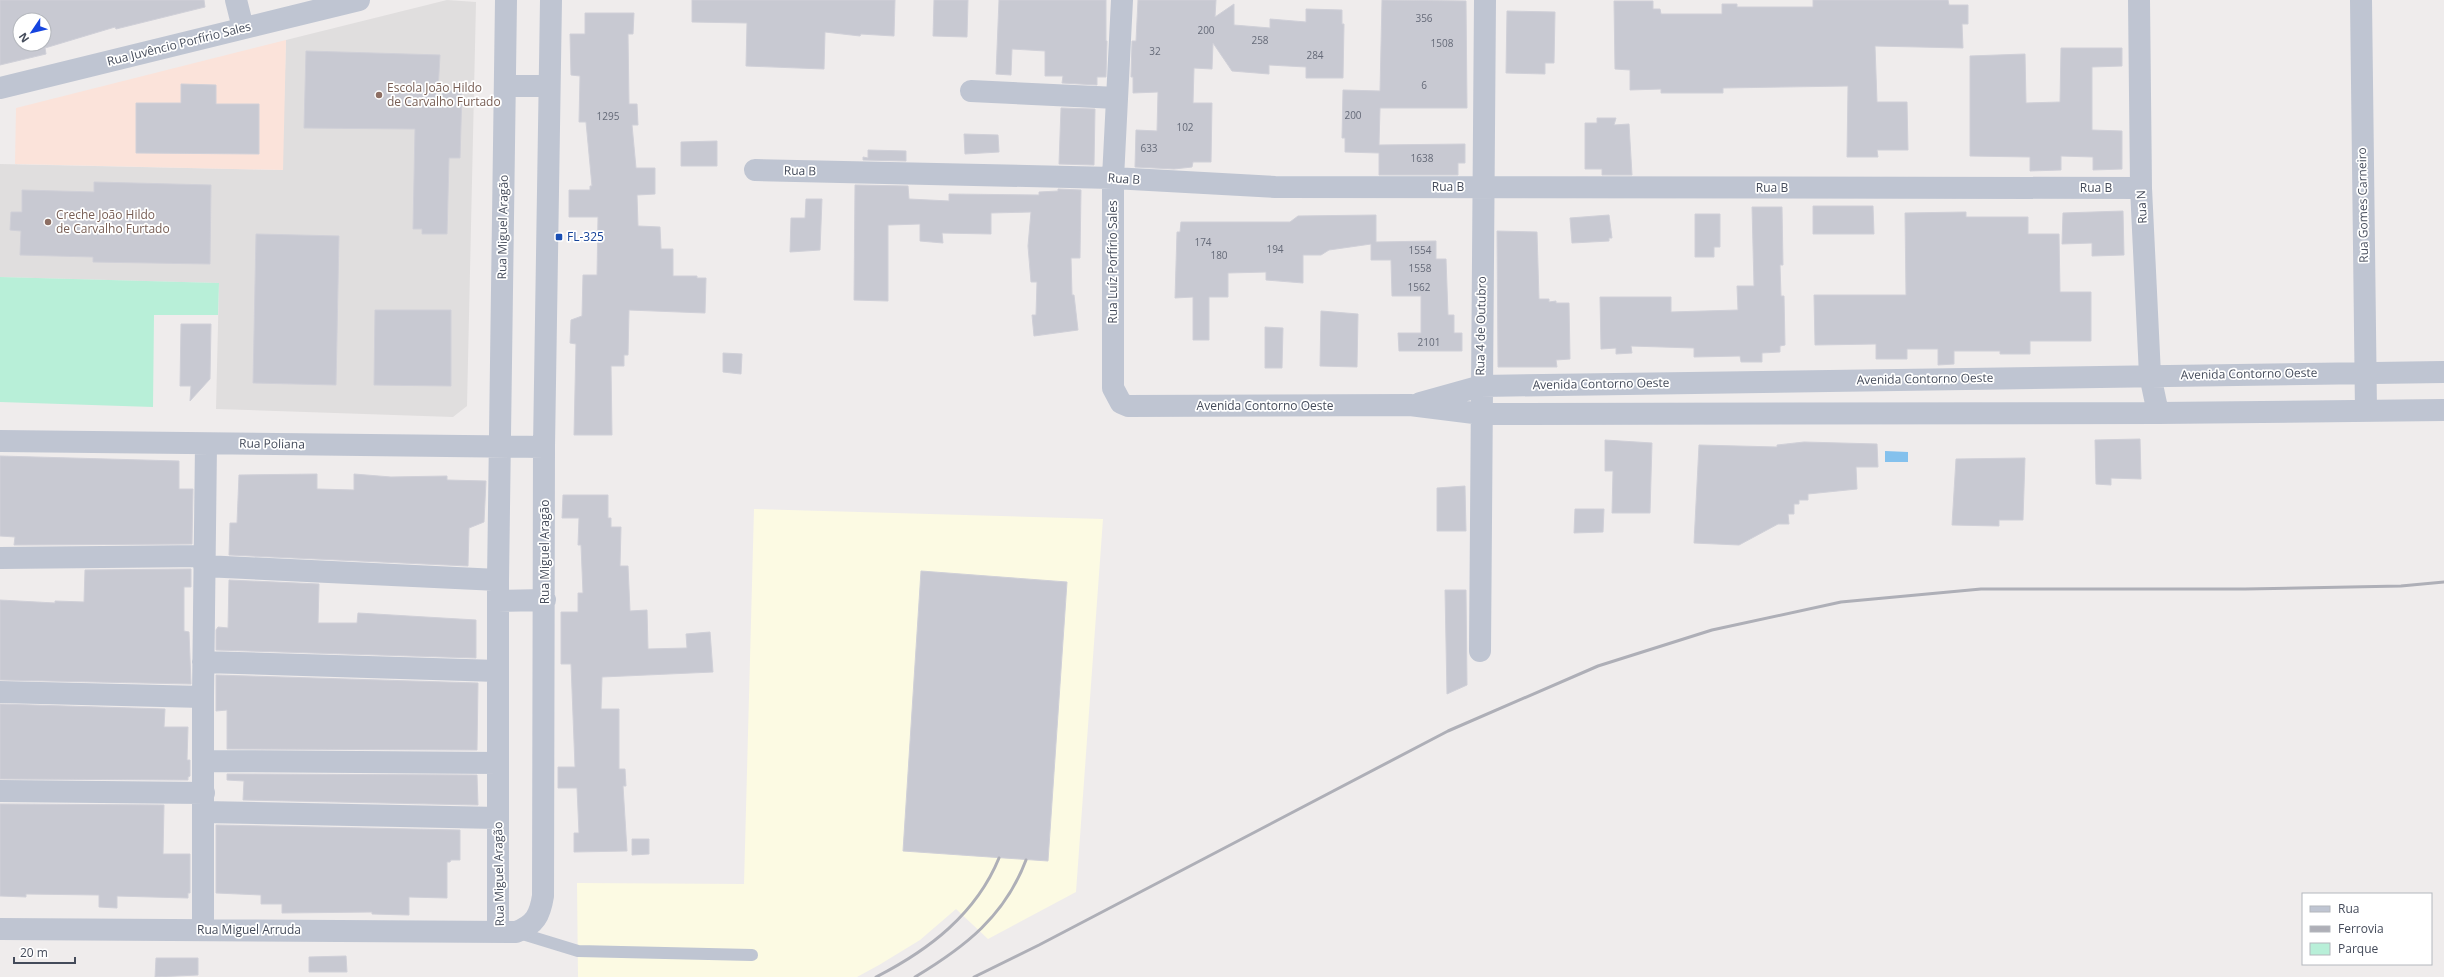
<svg xmlns="http://www.w3.org/2000/svg" width="2444" height="977" viewBox="0 0 2444 977" font-family="'Open Sans',sans-serif">
  <rect width="100%" height="100%" fill="#efecec"/>
  <path fill="#fcfae3" d="M 754,509 L 1103,519 L 1076,892 L 988,939 L 956,909 L 920,940 L 879,965 L 857,977 L 578,977 L 577,883 L 744,884 Z"/>
  <path fill="#e0dede" d="M 447,0 L 476,2 L 467,406 L 453,417 L 216,409 L 219,283 L 0,277 L 0,164 L 282,170 L 286,40 Z"/>
  <path fill="#fbe3da" d="M 286,40 L 283,170 L 15,164 L 16,108 Z"/>
  <path fill="#b8efd8" d="M 0,277 L 219,283 L 218,315 L 154,315 L 153,407 L 0,402 Z"/>
  <path fill="#84c1ed" d="M 1885,451 L 1908,452 L 1908,462 L 1885,462 Z"/>
  <path fill="#c8c9d2" stroke="#d0d0d8" fill-rule="evenodd" d="M 0,0 L 204,0 L 205,7 L 116,29 L 115,27 L 45,48 L 46,54 L 0,65 ZM 20,20 L 44,20 L 44,44 L 20,44 Z
    M 692,0 L 895,0 L 894,36 L 861,34 L 860,36 L 825,32 L 824,69 L 746,66 L 747,23 L 692,22 Z
    M 934,0 L 968,0 L 967,37 L 933,36 Z
    M 999,0 L 1106,0 L 1106,41 L 1107,41 L 1106,77 L 1097,77 L 1097,85 L 1062,83 L 1063,76 L 1045,76 L 1045,51 L 1012,49 L 1011,75 L 996,74 Z
    M 1138,0 L 1216,0 L 1215,17 L 1234,4 L 1234,25 L 1270,28 L 1270,19 L 1306,22 L 1306,9 L 1342,10 L 1342,24 L 1344,24 L 1343,78 L 1306,78 L 1306,67 L 1269,65 L 1269,74 L 1232,71 L 1213,43 L 1212,69 L 1194,68 L 1193,103 L 1212,103 L 1211,162 L 1193,162 L 1192,167 L 1174,169 L 1135,167 L 1136,130 L 1157,131 L 1158,92 L 1133,93 L 1133,77 L 1131,77 L 1132,41 L 1136,41 Z
    M 1382,0 L 1466,1 L 1467,108 L 1380,108 L 1379,145 L 1465,144 L 1465,163 L 1458,163 L 1458,175 L 1379,175 L 1379,153 L 1345,152 L 1345,138 L 1342,138 L 1343,90 L 1380,91 Z
    M 1813,0 L 1948,0 L 1949,5 L 1968,5 L 1968,24 L 1962,24 L 1963,48 L 1875,46 L 1877,102 L 1907,102 L 1908,150 L 1877,150 L 1878,157 L 1847,157 L 1848,86 L 1723,88 L 1723,93 L 1661,93 L 1661,89 L 1630,90 L 1630,70 L 1615,69 L 1614,1 L 1653,1 L 1653,9 L 1660,9 L 1661,14 L 1722,14 L 1722,4 L 1737,4 L 1737,7 L 1813,7 Z
    M 1507,11 L 1555,12 L 1554,63 L 1545,63 L 1545,74 L 1506,73 Z
    M 585,13 L 634,13 L 633,34 L 628,34 L 629,104 L 637,104 L 638,125 L 632,125 L 636,168 L 655,168 L 655,194 L 637,195 L 638,226 L 660,227 L 661,249 L 673,249 L 673,276 L 697,276 L 697,278 L 706,278 L 705,313 L 629,310 L 628,355 L 624,355 L 624,366 L 611,366 L 612,435 L 574,435 L 576,344 L 570,343 L 571,320 L 582,316 L 583,275 L 597,275 L 598,217 L 569,217 L 569,190 L 590,190 L 590,186 L 592,186 L 586,122 L 579,122 L 580,76 L 571,75 L 570,34 L 585,34 Z
    M 2061,48 L 2122,48 L 2122,66 L 2092,67 L 2092,130 L 2122,131 L 2122,169 L 2093,170 L 2093,157 L 2061,156 L 2061,170 L 2030,171 L 2030,157 L 1970,156 L 1970,56 L 2025,54 L 2026,103 L 2060,102 Z
    M 306,51 L 440,55 L 438,91 L 462,91 L 460,158 L 449,158 L 447,234 L 422,234 L 422,229 L 413,229 L 415,129 L 304,128 Z
    M 181,84 L 216,85 L 216,104 L 259,104 L 259,154 L 136,153 L 136,103 L 181,103 Z
    M 1061,108 L 1095,109 L 1094,165 L 1059,164 Z
    M 1597,118 L 1616,118 L 1614,125 L 1629,124 L 1632,175 L 1602,175 L 1602,169 L 1585,169 L 1585,123 L 1597,123 Z
    M 964,134 L 998,135 L 999,152 L 965,154 Z
    M 717,141 L 717,166 L 681,166 L 681,142 Z
    M 868,150 L 906,151 L 906,161 L 863,160 L 863,157 L 868,158 Z
    M 94,182 L 211,185 L 210,264 L 93,262 L 93,257 L 20,255 L 21,231 L 10,230 L 11,212 L 22,212 L 22,190 L 94,192 Z
    M 855,185 L 908,186 L 909,199 L 949,201 L 949,194 L 1039,195 L 1039,192 L 1058,191 L 1058,189 L 1081,190 L 1080,258 L 1071,258 L 1072,295 L 1074,295 L 1078,330 L 1034,336 L 1032,315 L 1036,315 L 1037,282 L 1031,282 L 1028,246 L 1031,212 L 991,213 L 991,234 L 942,233 L 943,243 L 920,241 L 920,224 L 888,225 L 888,301 L 854,300 Z
    M 806,199 L 822,199 L 820,250 L 790,252 L 791,218 L 805,218 Z
    M 1813,206 L 1873,206 L 1874,234 L 1813,234 Z
    M 1752,207 L 1782,207 L 1783,265 L 1780,265 L 1781,296 L 1784,296 L 1785,345 L 1780,346 L 1780,352 L 1762,353 L 1762,362 L 1741,362 L 1740,356 L 1694,357 L 1694,348 L 1631,346 L 1632,353 L 1616,354 L 1616,348 L 1601,349 L 1600,297 L 1671,297 L 1671,312 L 1738,310 L 1737,286 L 1754,286 Z
    M 2123,211 L 2124,255 L 2092,256 L 2092,243 L 2062,244 L 2063,213 Z
    M 1966,212 L 1966,217 L 2028,217 L 2028,234 L 2059,234 L 2060,292 L 2091,292 L 2091,341 L 2030,341 L 2030,354 L 2000,354 L 2000,351 L 1954,351 L 1954,364 L 1938,365 L 1938,349 L 1907,349 L 1907,359 L 1876,359 L 1876,344 L 1815,345 L 1814,295 L 1906,295 L 1905,213 Z
    M 1695,214 L 1720,214 L 1720,247 L 1714,247 L 1714,257 L 1695,257 Z
    M 1376,215 L 1376,242 L 1436,241 L 1436,259 L 1446,259 L 1448,315 L 1454,315 L 1454,333 L 1462,333 L 1462,351 L 1399,351 L 1398,333 L 1421,333 L 1421,296 L 1392,296 L 1391,260 L 1371,260 L 1371,244 L 1329,250 L 1321,255 L 1303,255 L 1303,283 L 1266,280 L 1266,272 L 1228,273 L 1228,297 L 1209,297 L 1209,340 L 1193,340 L 1193,297 L 1175,298 L 1177,232 L 1180,232 L 1181,222 L 1290,222 L 1298,216 Z
    M 1609,215 L 1612,238 L 1609,238 L 1609,241 L 1572,243 L 1570,218 Z
    M 1497,231 L 1537,232 L 1539,299 L 1549,299 L 1549,302 L 1556,301 L 1556,303 L 1569,303 L 1570,359 L 1556,360 L 1557,367 L 1498,367 Z
    M 256,234 L 339,236 L 336,385 L 253,383 Z
    M 375,310 L 451,310 L 451,386 L 374,385 Z
    M 1321,311 L 1358,314 L 1357,367 L 1320,366 Z
    M 181,324 L 211,324 L 210,379 L 190,401 L 191,386 L 180,386 Z
    M 1265,327 L 1283,328 L 1282,368 L 1265,368 Z
    M 723,353 L 742,354 L 741,374 L 723,372 Z
    M 2140,439 L 2141,479 L 2111,478 L 2111,485 L 2096,484 L 2095,440 Z
    M 1605,440 L 1652,443 L 1650,513 L 1612,513 L 1613,471 L 1605,471 Z
    M 1804,442 L 1877,444 L 1878,467 L 1856,467 L 1857,489 L 1808,494 L 1808,500 L 1799,500 L 1799,504 L 1794,504 L 1794,514 L 1788,514 L 1789,524 L 1778,524 L 1739,545 L 1694,543 L 1699,445 L 1777,447 L 1777,445 Z
    M 0,456 L 179,461 L 179,489 L 193,489 L 192,544 L 14,545 L 15,537 L 0,536 Z
    M 2025,458 L 2023,520 L 1999,520 L 1999,526 L 1952,525 L 1956,459 Z
    M 317,474 L 317,489 L 354,490 L 354,474 L 391,477 L 447,476 L 447,480 L 486,481 L 484,522 L 469,528 L 468,566 L 229,555 L 230,523 L 237,523 L 239,475 Z
    M 1465,486 L 1466,531 L 1437,531 L 1437,488 Z
    M 563,495 L 608,495 L 608,518 L 611,518 L 611,527 L 621,527 L 620,566 L 628,566 L 630,611 L 647,610 L 648,649 L 687,648 L 686,634 L 710,632 L 713,672 L 602,677 L 601,709 L 619,709 L 619,769 L 625,769 L 626,786 L 623,786 L 627,851 L 574,852 L 574,833 L 579,833 L 577,788 L 558,788 L 558,767 L 575,767 L 571,664 L 561,664 L 561,612 L 578,612 L 578,593 L 583,593 L 581,545 L 578,545 L 579,518 L 562,518 Z
    M 1575,509 L 1604,509 L 1603,532 L 1574,533 Z
    M 191,569 L 191,587 L 184,587 L 184,631 L 189,632 L 191,684 L 0,680 L 0,600 L 55,603 L 55,601 L 84,602 L 85,570 Z
    M 921,571 L 1067,582 L 1048,861 L 903,851 Z
    M 229,580 L 319,584 L 318,623 L 357,623 L 358,613 L 476,620 L 476,658 L 216,650 L 216,630 L 218,627 L 228,628 Z
    M 1445,590 L 1466,590 L 1467,685 L 1447,694 Z
    M 216,675 L 478,683 L 477,750 L 227,749 L 227,710 L 216,711 Z
    M 0,704 L 165,709 L 164,727 L 188,727 L 187,760 L 190,760 L 190,776 L 188,777 L 188,780 L 0,779 Z
    M 227,774 L 477,775 L 478,805 L 243,800 L 244,781 L 227,780 Z
    M 0,804 L 164,805 L 163,854 L 190,854 L 190,893 L 188,893 L 188,898 L 117,896 L 117,908 L 99,907 L 99,895 L 26,894 L 26,897 L 0,896 Z
    M 216,825 L 460,830 L 460,860 L 451,860 L 450,862 L 447,862 L 447,898 L 409,897 L 409,915 L 372,914 L 372,912 L 282,913 L 282,904 L 261,904 L 261,895 L 216,893 Z
    M 632,839 L 649,839 L 649,854 L 632,855 Z
    M 346,956 L 347,972 L 309,972 L 309,957 Z
    M 156,958 L 198,958 L 198,975 L 155,977 Z"/>
  <g fill="none" stroke-linecap="round" stroke-linejoin="round">
    <path stroke="#bfc5d2" stroke-width="12" d="M 516,932 L 578,951 L 752,955"/>
    <path stroke="#bfc5d2" stroke-width="22" d="M 236,0 L 243,28
      M 1122,0 L 1113,178 L 1113,388 L 1121,403 L 1128,406 L 1410,405 L 1482,414 L 2158,413 L 2444,410
      M 2139,0 L 2141,188 L 2150,375 L 2158,413
      M 2361,0 L 2366,411
      M 505,86 L 549,86
      M 0,88 L 359,0
      M 971,91 L 1117,98
      M 755,170 L 1113,178 L 1275,187 L 2141,188
      M 1420,403 L 1481,386 L 2444,372
      M 0,441 L 544,447
      M 0,558 L 204,556
      M 204,566 L 498,580
      M 498,601 L 545,600
      M 1480,651 L 1485,0
      M 203,662 L 498,671
      M 0,692 L 203,697
      M 204,761 L 498,763
      M 0,791 L 204,793
      M 204,812 L 498,818
      M 0,929 L 516,932 C 535,925 540,915 543,896 L 544,447 L 551,0
      M 203,930 L 203,697 L 206,444
      M 498,932 L 498,580 L 506,0"/>
    <path stroke="#aeafb7" stroke-width="3" d="M 876,977 C 929,950 976,914 999,858
      M 915,977 C 965,947 1005,916 1026,860
      M 974,977 L 1039,945 L 1448,731 L 1598,666 L 1712,630 L 1841,602 L 1981,589 L 2245,589 L 2401,586 L 2444,582"/>
  </g>
  <g fill="#8d6e63" stroke="#fff" stroke-width="1.5">
    <circle cx="379" cy="95" r="4"/>
    <circle cx="48" cy="222" r="4"/>
  </g>
  <rect fill="#1a4fb4" stroke="#fff" stroke-width="1.5" x="555" y="233" width="8" height="8" rx="2"/>
  <g text-anchor="middle" stroke-width="3.5" stroke-linejoin="round" paint-order="stroke">
    <g font-size="10" fill="#656a78">
      <text x="1424" y="22">356</text>
      <text x="1206" y="34">200</text>
      <text x="1260" y="44">258</text>
      <text x="1442" y="47">1508</text>
      <text x="1155" y="55">32</text>
      <text x="1315" y="59">284</text>
      <text x="1424" y="89">6</text>
      <text x="1353" y="119">200</text>
      <text x="608" y="120">1295</text>
      <text x="1185" y="131">102</text>
      <text x="1149" y="152">633</text>
      <text x="1422" y="162">1638</text>
      <text x="1203" y="246">174</text>
      <text x="1275" y="253">194</text>
      <text x="1420" y="254">1554</text>
      <text x="1219" y="259">180</text>
      <text x="1420" y="272">1558</text>
      <text x="1419" y="291">1562</text>
      <text x="1429" y="346">2101</text>
    </g>
    <g font-size="12" fill="#444b5a" stroke="#fff">
      <text transform="translate(179 44) rotate(-14)" y="4">Rua Juvêncio Porfírio Sales</text>
      <text transform="translate(800 171) rotate(1)" y="4">Rua B</text>
      <text transform="translate(1124 179) rotate(4)" y="4">Rua B</text>
      <text x="1448" y="191">Rua B</text>
      <text x="1772" y="192">Rua B</text>
      <text x="2096" y="192">Rua B</text>
      <text transform="translate(2363 205) rotate(-91)" y="4">Rua Gomes Carneiro</text>
      <text transform="translate(2142 207) rotate(-93)" y="4">Rua N</text>
      <text transform="translate(503 227) rotate(-89)" y="4">Rua Miguel Aragão</text>
      <text transform="translate(1113 262) rotate(-90)" y="4">Rua Luíz Porfírio Sales</text>
      <text transform="translate(1481 326) rotate(-89)" y="4">Rua 4 de Outubro</text>
      <text transform="translate(2249 374) rotate(-1)" y="4">Avenida Contorno Oeste</text>
      <text transform="translate(1925 379) rotate(-1)" y="4">Avenida Contorno Oeste</text>
      <text transform="translate(1601 384) rotate(-1)" y="4">Avenida Contorno Oeste</text>
      <text x="1265" y="410">Avenida Contorno Oeste</text>
      <text transform="translate(272 444) rotate(1)" y="4">Rua Poliana</text>
      <text transform="translate(545 552) rotate(-90)" y="4">Rua Miguel Aragão</text>
      <text transform="translate(499 874) rotate(-91)" y="4">Rua Miguel Aragão</text>
      <text x="249" y="934">Rua Miguel Arruda</text>
    </g>
    <g font-size="12" fill="#785e54" stroke="#fff" text-anchor="start">
      <text x="387" y="92">Escola João Hildo<tspan x="387" dy="14">de Carvalho Furtado</tspan></text>
      <text x="56" y="219">Creche João Hildo<tspan x="56" dy="14">de Carvalho Furtado</tspan></text>
    </g>
    <g font-size="12" fill="#164399" stroke="#fff" text-anchor="start">
      <text x="567" y="241">FL-325</text>
    </g>
  </g>
  <rect x="2302" y="893" width="130" height="72" fill="#ffffff" stroke="#b4b7bd"/>
  <rect x="2310" y="906" width="20" height="6" fill="#bfc5d2" stroke="#b4b7bd"/>
  <text x="2338" y="913" font-size="12" fill="#444b5a">Rua</text>
  <rect x="2310" y="926" width="20" height="6" fill="#aeafb7" stroke="#b4b7bd"/>
  <text x="2338" y="933" font-size="12" fill="#444b5a">Ferrovia</text>
  <rect x="2310" y="943" width="20" height="12" fill="#b8efd8" stroke="#b4b7bd"/>
  <text x="2338" y="953" font-size="12" fill="#444b5a">Parque</text>
  <g transform="translate(32 32) rotate(235)"><circle r="19" fill="#ffffff" stroke="#b4b7bd"/>
  <path d="M0-3L7 15L0 10L-7 15Z" fill="#1544df"/>
  <text y="-6" font-size="11" font-weight="bold" text-anchor="middle" fill="#444b5a">N</text>
  </g>
  <path d="M14 957v6h61v-6" fill="none" stroke="#444b5a" stroke-width="2"/>
  <text x="20" y="957" font-size="12" fill="#444b5a" stroke="#ffffff" stroke-width="3" paint-order="stroke">20 m</text>
</svg>
